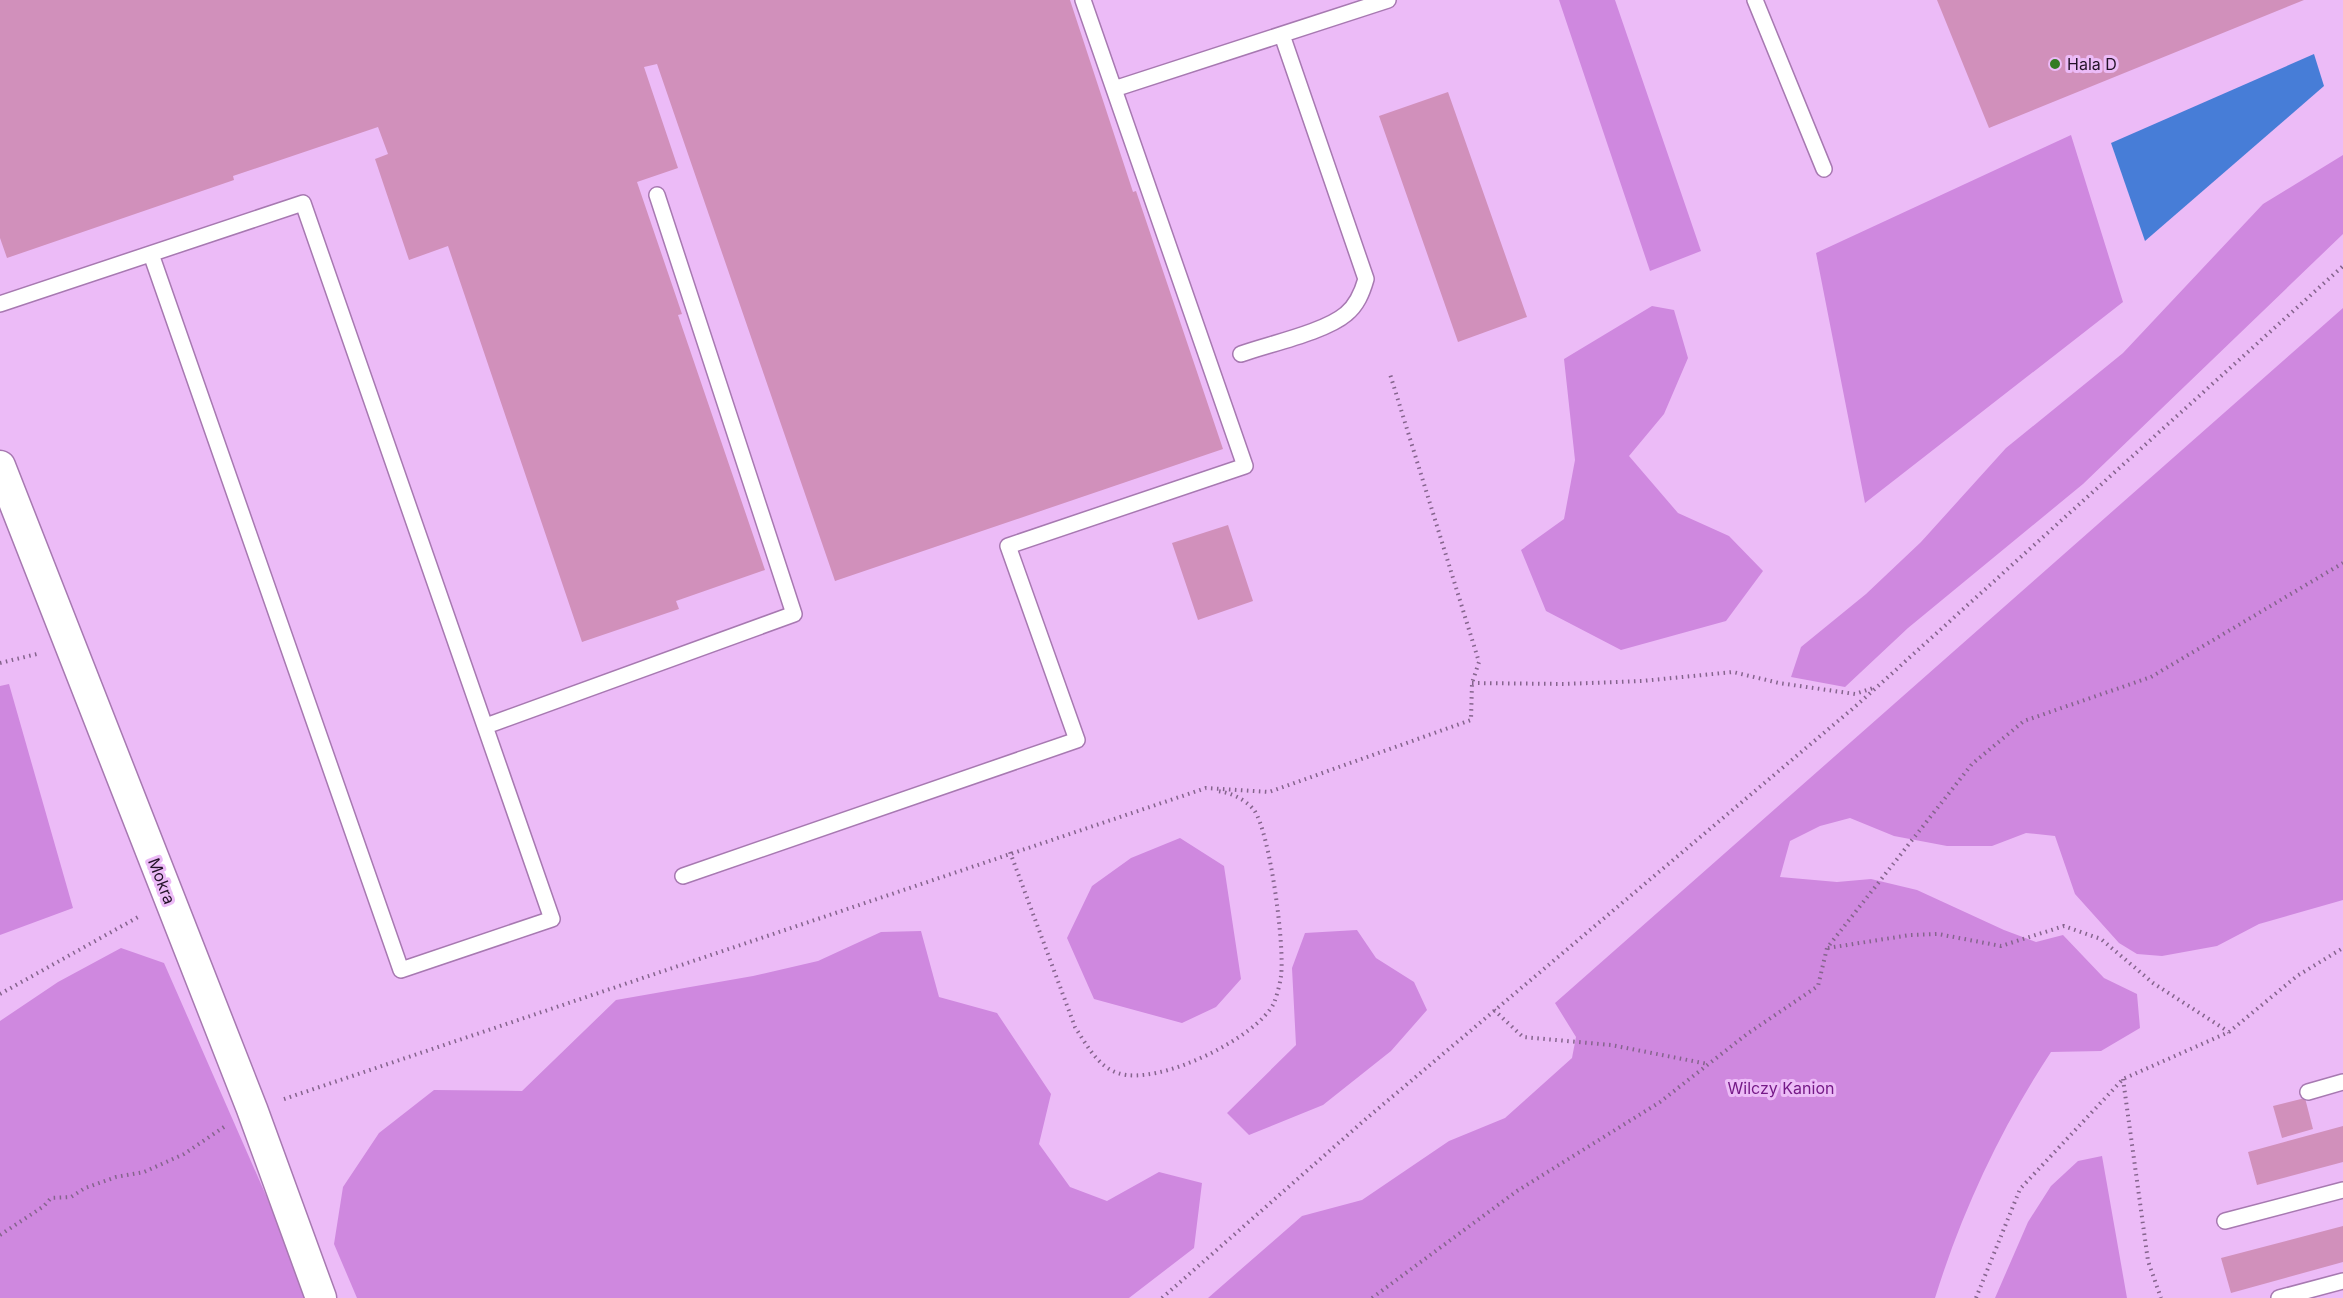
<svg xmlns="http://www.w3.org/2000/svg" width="2343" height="1298" viewBox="0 0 2343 1298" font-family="Inter,sans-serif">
  <rect width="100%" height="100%" fill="#ecbbf7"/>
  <path fill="#cf88df" d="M 1559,0 L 1615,0 L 1701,251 L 1650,271 Z
    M 2071,135 L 2123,302 L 1865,503 L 1816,253 Z
    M 2343,155 L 2343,234 L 2083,484 L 1908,628 L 1845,687 L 1791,677 L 1801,647 L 1866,594 L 1921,542 L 2006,448 L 2123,353 L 2263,204 Z
    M 1652,306 L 1674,310 L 1688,358 L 1664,414 L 1629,456 L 1678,513 L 1729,536 L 1763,571 L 1726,621 L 1621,650 L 1546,611 L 1521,550 L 1564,519 L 1575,460 L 1564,359 Z
    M 2343,308 L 2343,900 L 2259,924 L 2217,946 L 2162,956 L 2137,954 L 2119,943 L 2075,894 L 2055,836 L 2026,833 L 1992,846 L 1947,846 L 1894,836 L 1850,818 L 1820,826 L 1790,841 L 1780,877 L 1837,882 L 1871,879 L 1917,890 L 2004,930 L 2036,942 L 2063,935 L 2104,978 L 2137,994 L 2140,1028 L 2101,1051 L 2051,1052 C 2001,1128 1962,1211 1935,1298 L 1208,1298 L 1302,1216 L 1362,1200 L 1449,1141 L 1505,1118 L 1572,1058 L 1576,1037 L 1555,1003 Z
    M 9,684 L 73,908 L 0,935 L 0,686 Z
    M 1180,838 L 1224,866 L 1241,979 L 1216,1007 L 1182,1023 L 1094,999 L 1067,938 L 1092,886 L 1131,858 Z
    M 1357,930 L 1376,958 L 1414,982 L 1427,1010 L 1391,1051 L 1323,1105 L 1249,1135 L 1227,1113 L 1296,1045 L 1292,968 L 1305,933 Z
    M 921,931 L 939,997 L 997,1013 L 1051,1094 L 1039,1144 L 1070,1187 L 1107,1201 L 1159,1172 L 1202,1183 L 1194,1248 L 1129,1298 L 357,1298 L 334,1244 L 343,1187 L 379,1133 L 434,1090 L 522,1091 L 616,1000 L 753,976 L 818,961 L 881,932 Z
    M 121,948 L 164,963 L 311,1298 L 0,1298 L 0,1021 L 58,982 Z
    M 2102,1156 L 2127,1298 L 1995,1298 L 2028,1222 L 2051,1186 L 2078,1161 Z"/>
  <path fill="#477dd7" d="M 2314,54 L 2324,86 L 2145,241 L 2111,143 Z"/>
  <path fill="#d190bb" d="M 0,0 L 1070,0 L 1133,192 L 1136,191 L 1223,449 L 835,581 L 657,64 L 644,67 L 678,168 L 637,182 L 682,314 L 678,315 L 765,570 L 676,601 L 679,609 L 582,642 L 448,246 L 409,260 L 375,159 L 388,154 L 378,127 L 233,176 L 234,180 L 7,258 L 0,238 Z
    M 1937,0 L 2304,0 L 1989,128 Z
    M 1448,92 L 1527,317 L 1458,342 L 1379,116 Z
    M 1228,525 L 1253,601 L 1198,620 L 1172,543 Z
    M 2305,1098 L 2313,1129 L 2282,1138 L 2273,1106 Z
    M 2343,1126 L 2343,1162 L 2257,1185 L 2248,1152 Z
    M 2343,1226 L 2343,1262 L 2231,1293 L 2221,1258 Z"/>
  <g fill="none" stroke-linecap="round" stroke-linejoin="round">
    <defs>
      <path id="lane" d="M 1755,0 L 1824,169
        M 1114,89 L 1388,0
        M 0,304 L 303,203 L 552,919 L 401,970 L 151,254
        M 1241,354 C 1269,344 1325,332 1346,314 C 1357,305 1362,293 1366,279 L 1282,35
        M 486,726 L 794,614 L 657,195
        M 683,876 L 1077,740 L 1008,546 L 1245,466 L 1083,0
        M 2308,1092 L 2343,1082
        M 2225,1221 L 2343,1190
        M 2279,1298 L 2343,1281"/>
      <path id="street" d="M 0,466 L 252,1109 L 321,1298"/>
    </defs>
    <use href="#lane" stroke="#a779b1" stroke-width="18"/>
    <use href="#street" stroke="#a779b1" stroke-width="33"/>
    <path stroke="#85648d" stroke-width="4" stroke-dasharray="1.5 4.5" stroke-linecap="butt" d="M 0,663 L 37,654
      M 1472,683 L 1564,684 L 1642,681 L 1733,672 L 1779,683 L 1855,694 L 1876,687
      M 1010,852 L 1075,1027 C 1086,1044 1098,1067 1118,1073 C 1157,1087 1257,1038 1274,1003 C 1277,995 1280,984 1281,976 C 1285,947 1270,832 1254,810 C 1245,799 1231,793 1218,791
      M 1828,948 L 1910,935 L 1938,934 L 2001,946 L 2064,926 L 2101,939 L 2153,983 L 2229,1032
      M 0,994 L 140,916
      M 1494,1010 L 1523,1037 L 1611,1045 L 1708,1064
      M 2123,1079 L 2148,1261 L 2161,1298
      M 284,1099 L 1206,788 L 1269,792 L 1471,720 L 1472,683 L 1479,662 L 1390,374
      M 0,1235 L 44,1206 L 51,1198 L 71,1197 L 85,1188 L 116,1177 L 144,1172 L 184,1154 L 224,1127
      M 1162,1298 L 1367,1118 L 1857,705 L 2343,266
      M 1372,1298 L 1517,1191 L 1660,1102 L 1747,1034 L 1818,986 L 1827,948 L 1972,764 L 2024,721 L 2151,677 L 2343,563
      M 1976,1298 L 2020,1189 L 2123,1079 L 2229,1032 L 2297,976 L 2343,948"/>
    <use href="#lane" stroke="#fff" stroke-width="15"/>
    <use href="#street" stroke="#fff" stroke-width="30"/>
  </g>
  <circle fill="#337c22" stroke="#ecbbf7" stroke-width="2" cx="2055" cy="64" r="6"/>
  <g text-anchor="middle" stroke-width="6" stroke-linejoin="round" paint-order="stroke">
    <g font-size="16" fill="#241329" stroke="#ecbbf7" text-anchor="start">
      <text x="2067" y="70">Hala D</text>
    </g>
    <g font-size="16" fill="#241329" stroke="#ecbbf7">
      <text transform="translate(162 881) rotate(69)" y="6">Mokra</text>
    </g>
    <g font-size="16" fill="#751987" stroke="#ecbbf7">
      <text x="1781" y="1094">Wilczy Kanion</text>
    </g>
  </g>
</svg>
